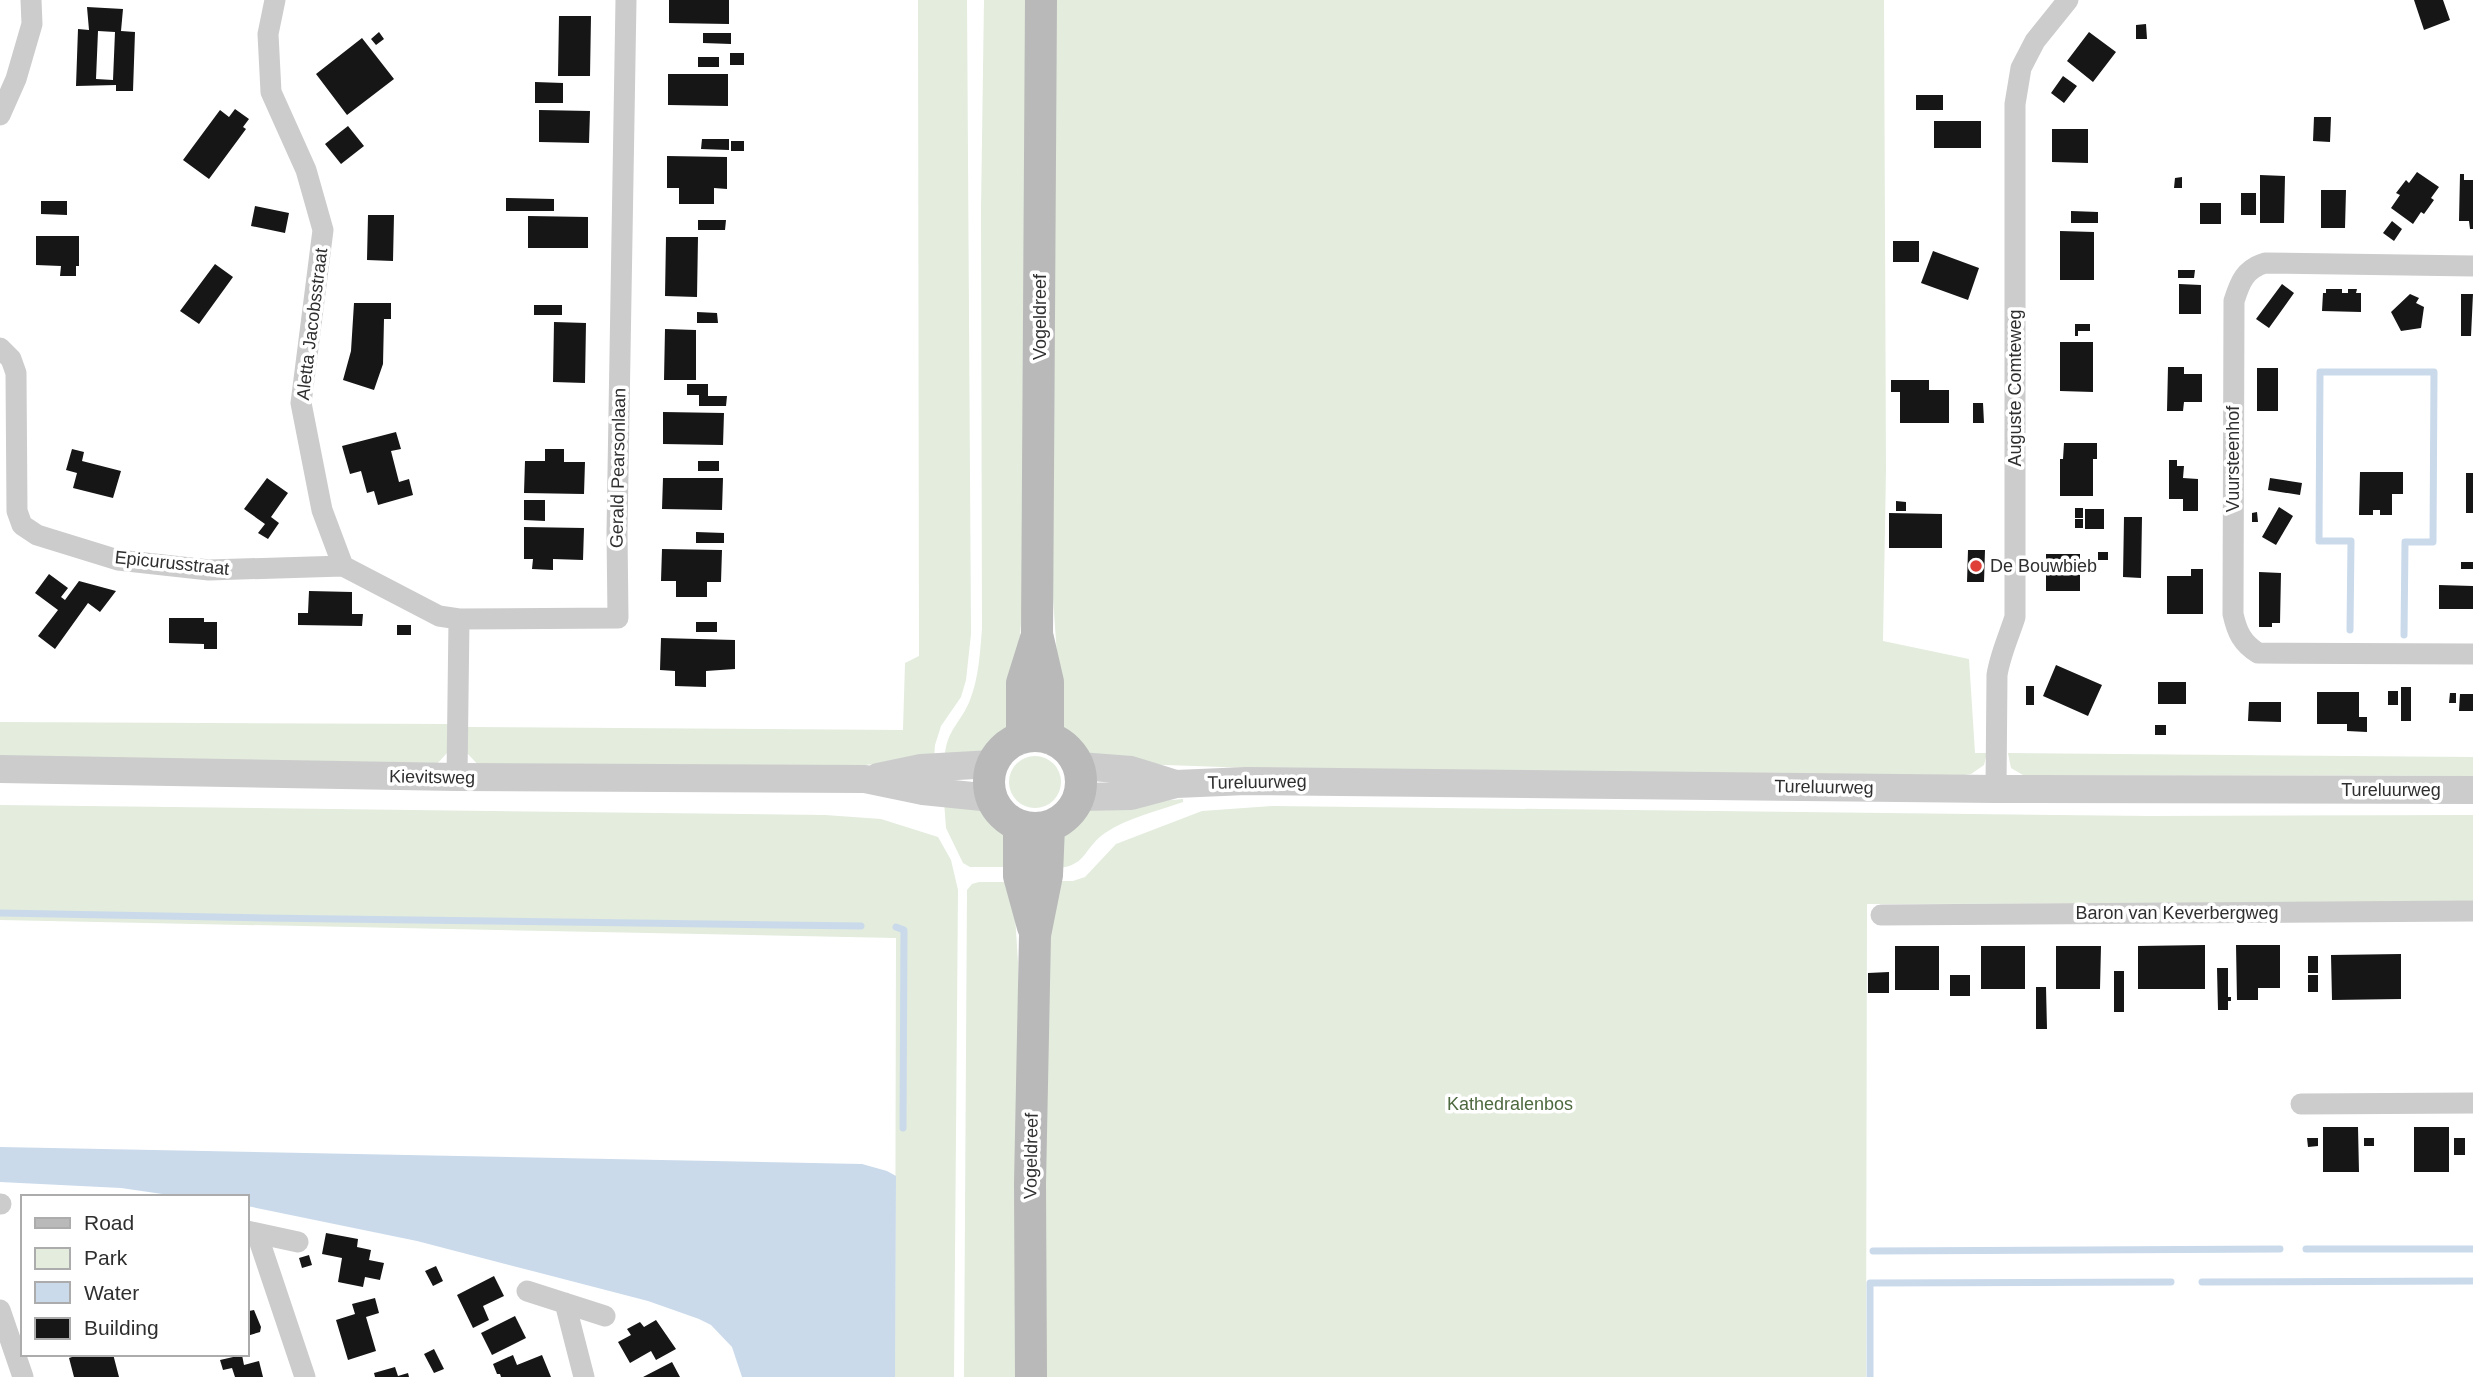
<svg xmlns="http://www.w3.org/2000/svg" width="2473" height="1377" viewBox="0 0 2473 1377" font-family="Helvetica,sans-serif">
  <rect width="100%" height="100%" fill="#fff"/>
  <path fill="#e3ecdd" d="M 918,0 L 967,0 L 971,634 L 966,680 L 961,697 L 941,726 L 935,745 L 934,758 L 865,765 L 481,768 L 467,753 L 467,727 L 903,730 L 905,663 L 919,656 Z
    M 984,0 L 1029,0 L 1022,611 L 1017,671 L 1008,728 L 981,752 L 945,754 C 947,730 962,721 970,700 C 979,677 980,652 982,629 L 981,210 Z
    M 1053,0 L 1884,0 L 1886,469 L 1883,641 L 1969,659 L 1975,753 L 1987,753 L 1984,765 L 1971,774 L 1958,776 L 1280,769 L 1138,764 L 1085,755 L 1062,728 L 1050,554 Z
    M 0,722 L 448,724 L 448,752 L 434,767 L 0,759 Z
    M 2008,753 L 2473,757 L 2473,776 L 2023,775 L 2011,768 Z
    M1009 782a26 26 0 1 1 52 0a26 26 0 1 1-52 0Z
    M 1183,799 L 1183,802 C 1158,811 1127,818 1105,833 C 1082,849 1087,868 1053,868 L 1059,838 L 1065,829 L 1092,807 Z
    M 944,801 C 956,804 972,805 982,810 C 1004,821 1007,847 1012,867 L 970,867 L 963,863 L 946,828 Z
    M 0,805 L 825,815 L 881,819 L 938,837 L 951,860 L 958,890 L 954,1377 L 895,1377 L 896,938 L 0,920 Z
    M 1273,806 L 2149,816 L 2473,815 L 2473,903 L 1867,904 L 1866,1377 L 1043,1377 L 1046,970 L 1055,881 L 1073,881 L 1085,877 L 1116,844 L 1202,811 Z
    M 979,882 L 1013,882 L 1018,963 L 1021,1377 L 964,1377 L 967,890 L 972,884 Z"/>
  <path fill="#cadaeb" d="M 0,1147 L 862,1164 L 887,1171 L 896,1176 L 895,1377 L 742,1377 L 732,1347 L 711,1325 L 699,1319 L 648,1301 L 417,1241 L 247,1206 L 247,1197 L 183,1197 L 121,1188 L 0,1182 Z"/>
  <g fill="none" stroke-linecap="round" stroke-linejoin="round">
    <path stroke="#cadaeb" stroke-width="7" d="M 2350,630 L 2351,541 L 2319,541 L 2320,372 L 2434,372 L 2433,542 L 2405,542 L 2404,635
      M 0,913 L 263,918 L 861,926
      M 896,927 L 904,930 L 903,1128
      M 2306,1249 L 2473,1249
      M 1873,1251 L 2280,1249
      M 2202,1282 L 2473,1281
      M 1870,1377 L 1870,1283 L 2171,1282"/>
  </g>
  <path fill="#161616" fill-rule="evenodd" d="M 669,0 L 729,0 L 729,24 L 669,23 Z
    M 2414,0 L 2443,0 L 2450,20 L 2424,30 Z
    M 87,7 L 123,9 L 121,31 L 135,32 L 133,91 L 116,91 L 116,85 L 76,86 L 78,29 L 89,30 ZM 98,31 L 115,32 L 113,80 L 96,79 Z
    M 559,16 L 591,16 L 590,76 L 558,76 Z
    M 2146,24 L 2147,39 L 2136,39 L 2136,25 Z
    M 379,32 L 384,39 L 376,45 L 371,39 Z
    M 2089,32 L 2116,52 L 2093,82 L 2067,61 Z
    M 703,33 L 731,33 L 731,44 L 703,43 Z
    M 362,38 L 394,79 L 347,115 L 316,74 Z
    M 730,53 L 744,53 L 744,65 L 730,65 Z
    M 698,57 L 719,57 L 719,67 L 698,67 Z
    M 668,74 L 728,74 L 728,106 L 668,105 Z
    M 2063,76 L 2077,86 L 2064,103 L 2051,93 Z
    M 535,82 L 563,83 L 563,103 L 535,103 Z
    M 1916,95 L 1943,95 L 1943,110 L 1916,110 Z
    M 235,109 L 249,119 L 243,127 L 246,129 L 209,179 L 183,160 L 220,110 L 229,117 Z
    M 539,110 L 590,111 L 589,143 L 539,142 Z
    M 2314,117 L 2331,117 L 2330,142 L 2313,141 Z
    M 1934,121 L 1981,121 L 1981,148 L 1934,148 Z
    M 348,126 L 364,146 L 341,164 L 325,144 Z
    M 2052,129 L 2088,129 L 2088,163 L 2052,162 Z
    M 702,139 L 729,139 L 729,150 L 701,149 Z
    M 731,141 L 744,141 L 744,151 L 731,151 Z
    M 667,156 L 727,157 L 727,189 L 714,188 L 714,204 L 679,204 L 679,188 L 667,188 Z
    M 2417,172 L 2439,187 L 2431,198 L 2434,200 L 2424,214 L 2421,212 L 2413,224 L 2391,208 L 2400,195 L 2396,193 L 2406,180 L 2409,183 Z
    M 2460,174 L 2464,174 L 2464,180 L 2473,180 L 2473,229 L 2470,229 L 2469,221 L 2459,221 Z
    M 2260,175 L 2285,176 L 2284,223 L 2260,223 Z
    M 2182,177 L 2182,188 L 2174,188 L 2175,178 Z
    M 2321,190 L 2346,190 L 2345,228 L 2321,228 Z
    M 2241,193 L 2256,193 L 2256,215 L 2241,215 Z
    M 506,198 L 554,199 L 554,211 L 506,211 Z
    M 41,201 L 67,201 L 67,215 L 41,214 Z
    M 2200,203 L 2221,203 L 2221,224 L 2200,224 Z
    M 255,206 L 289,213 L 285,233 L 251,226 Z
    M 2071,211 L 2098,212 L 2098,223 L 2071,223 Z
    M 368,215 L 394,215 L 393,261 L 367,260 Z
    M 528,216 L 588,217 L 588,248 L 528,248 Z
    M 698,220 L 726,220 L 725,230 L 698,230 Z
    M 2392,221 L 2402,229 L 2394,241 L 2383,233 Z
    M 2060,231 L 2094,232 L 2094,280 L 2060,280 Z
    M 36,236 L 79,236 L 79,266 L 76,266 L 76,276 L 60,276 L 61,266 L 36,265 Z
    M 666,237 L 698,237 L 697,297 L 665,296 Z
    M 1893,241 L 1919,241 L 1919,262 L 1893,262 Z
    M 1933,251 L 1979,268 L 1968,300 L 1921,283 Z
    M 215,264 L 233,277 L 199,324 L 180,311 Z
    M 2178,270 L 2195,270 L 2194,278 L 2178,278 Z
    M 2179,284 L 2201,285 L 2201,314 L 2179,314 Z
    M 2282,284 L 2294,293 L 2269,328 L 2256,319 Z
    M 2326,289 L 2342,289 L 2342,293 L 2348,293 L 2348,289 L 2357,289 L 2356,293 L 2361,293 L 2361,312 L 2322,311 L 2323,293 L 2326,293 Z
    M 2410,294 L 2419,298 L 2416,303 L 2424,307 L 2421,328 L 2401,331 L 2391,312 Z
    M 2461,294 L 2473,294 L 2471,336 L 2461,336 Z
    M 354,303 L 391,303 L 391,319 L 384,319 L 383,364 L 374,390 L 343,380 L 351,351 Z
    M 534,305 L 562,305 L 562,315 L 534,315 Z
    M 697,312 L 717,313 L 718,323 L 697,323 Z
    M 554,322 L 586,323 L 585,383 L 553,382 Z
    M 2075,324 L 2090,324 L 2090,331 L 2078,331 L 2078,336 L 2075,336 Z
    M 665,329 L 696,330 L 696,380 L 664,380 Z
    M 2060,342 L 2093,342 L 2093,392 L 2060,391 Z
    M 2168,367 L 2184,367 L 2184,374 L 2202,374 L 2202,402 L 2184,402 L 2183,411 L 2167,411 Z
    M 2257,368 L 2278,368 L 2278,411 L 2257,411 Z
    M 1891,380 L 1929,380 L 1929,390 L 1949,390 L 1949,423 L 1900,423 L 1900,392 L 1891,392 Z
    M 687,384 L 708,384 L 708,396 L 727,396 L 726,406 L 699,406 L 699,395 L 687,395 Z
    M 1973,403 L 1983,403 L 1984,423 L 1973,423 Z
    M 663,412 L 724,413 L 723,445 L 663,444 Z
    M 396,432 L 401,449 L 391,451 L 399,482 L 409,479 L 413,495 L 378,505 L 374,491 L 367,493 L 361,471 L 350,474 L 342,446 Z
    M 2064,443 L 2097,443 L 2097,459 L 2093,459 L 2093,496 L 2060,496 L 2060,459 L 2063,459 Z
    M 72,449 L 84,452 L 82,461 L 121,471 L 113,498 L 73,488 L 77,473 L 66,470 Z
    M 545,449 L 564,449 L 564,462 L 585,462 L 584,494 L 524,493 L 525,461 L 545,461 Z
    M 2169,460 L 2177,460 L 2177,466 L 2184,466 L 2183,478 L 2198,479 L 2198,511 L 2183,511 L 2183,499 L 2169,499 Z
    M 698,461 L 719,461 L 719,471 L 698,471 Z
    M 2360,472 L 2403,472 L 2403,494 L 2392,494 L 2392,515 L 2380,515 L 2380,510 L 2373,510 L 2373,515 L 2359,515 Z
    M 2466,473 L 2473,473 L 2473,513 L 2466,513 Z
    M 267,478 L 288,493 L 271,517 L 279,523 L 268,539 L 258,533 L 265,524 L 244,509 Z
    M 663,478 L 723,478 L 722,510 L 662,509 Z
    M 2270,478 L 2302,483 L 2300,495 L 2268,490 Z
    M 524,500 L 545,500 L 545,521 L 524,520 Z
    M 1896,501 L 1906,502 L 1906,511 L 1896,511 Z
    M 2279,507 L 2293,516 L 2276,545 L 2262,537 Z
    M 2075,508 L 2083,508 L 2083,518 L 2075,518 Z
    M 2085,509 L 2104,509 L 2104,529 L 2085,529 Z
    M 2257,512 L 2258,522 L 2252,522 L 2252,513 Z
    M 1889,513 L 1942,514 L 1942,548 L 1889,548 Z
    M 2124,517 L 2142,517 L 2141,578 L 2123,577 Z
    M 2075,519 L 2083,519 L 2083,528 L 2075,528 Z
    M 524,527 L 584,528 L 583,560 L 553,559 L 553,570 L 532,569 L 533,559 L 524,559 Z
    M 696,532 L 724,533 L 724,543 L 696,543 Z
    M 662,549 L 722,550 L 721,582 L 707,582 L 707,597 L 676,597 L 676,581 L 661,581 Z
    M 1968,550 L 1985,550 L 1984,582 L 1967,582 Z
    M 2098,552 L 2108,552 L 2108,560 L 2098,560 Z
    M 2046,554 L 2080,554 L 2080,591 L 2046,591 Z
    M 2461,562 L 2473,562 L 2473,569 L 2461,569 Z
    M 2191,569 L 2203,569 L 2203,614 L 2167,614 L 2167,576 L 2191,576 Z
    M 2259,572 L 2281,573 L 2280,623 L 2272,623 L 2272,627 L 2259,627 Z
    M 49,574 L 68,588 L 61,597 L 65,600 L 79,581 L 116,591 L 100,612 L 88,603 L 55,649 L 38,636 L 58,610 L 35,593 Z
    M 2439,585 L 2473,586 L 2473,609 L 2439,609 Z
    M 309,591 L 352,592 L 352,614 L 363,614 L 362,626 L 298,625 L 298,613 L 308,613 Z
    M 169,618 L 204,618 L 204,622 L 217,622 L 217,649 L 204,649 L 204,644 L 169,643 Z
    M 696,622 L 717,622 L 717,632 L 696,632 Z
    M 397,625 L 411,625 L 411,635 L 397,635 Z
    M 661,638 L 735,640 L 735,669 L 706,671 L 706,687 L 675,686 L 675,671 L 660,670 Z
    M 2056,665 L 2102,685 L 2088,716 L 2043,696 Z
    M 2158,682 L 2186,682 L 2186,704 L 2158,704 Z
    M 2026,686 L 2034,686 L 2034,705 L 2026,705 Z
    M 2401,687 L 2411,687 L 2411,721 L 2401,721 Z
    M 2388,691 L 2398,691 L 2398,705 L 2388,705 Z
    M 2317,692 L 2359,692 L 2359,717 L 2367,717 L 2367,732 L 2347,731 L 2347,724 L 2317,724 Z
    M 2450,693 L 2456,693 L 2456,703 L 2449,703 Z
    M 2460,694 L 2473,694 L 2473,711 L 2459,711 Z
    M 2249,702 L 2281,702 L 2281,722 L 2248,721 Z
    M 2155,725 L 2166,725 L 2166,735 L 2155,735 Z
    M 2205,945 L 2205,989 L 2138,989 L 2138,946 Z
    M 2236,945 L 2280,945 L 2280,988 L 2258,988 L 2258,1000 L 2237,1000 Z
    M 1895,946 L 1939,946 L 1939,990 L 1895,990 Z
    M 1981,946 L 2025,946 L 2025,989 L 1981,989 Z
    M 2056,946 L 2101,946 L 2100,989 L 2056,989 Z
    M 2401,954 L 2401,999 L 2332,1000 L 2331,955 Z
    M 2308,956 L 2318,956 L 2318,973 L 2308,973 Z
    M 2217,968 L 2228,968 L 2228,997 L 2231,997 L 2231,1001 L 2228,1001 L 2228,1010 L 2218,1010 Z
    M 2114,971 L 2124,971 L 2124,1012 L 2114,1012 Z
    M 1889,972 L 1889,993 L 1868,993 L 1868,973 Z
    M 1950,975 L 1970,975 L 1970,996 L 1950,996 Z
    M 2308,975 L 2318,975 L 2318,992 L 2308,992 Z
    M 2036,987 L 2046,987 L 2047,1029 L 2036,1029 Z
    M 2323,1127 L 2358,1127 L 2359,1172 L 2323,1172 Z
    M 2414,1127 L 2449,1127 L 2449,1172 L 2414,1172 Z
    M 2307,1138 L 2318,1138 L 2318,1146 L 2308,1147 Z
    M 2364,1138 L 2374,1138 L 2374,1146 L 2364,1146 Z
    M 2454,1138 L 2465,1138 L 2465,1155 L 2454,1155 Z
    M 326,1233 L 358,1239 L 357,1247 L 371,1250 L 369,1260 L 384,1263 L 380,1280 L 365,1277 L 363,1287 L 338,1282 L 342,1258 L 322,1254 Z
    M 309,1255 L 312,1265 L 302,1268 L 299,1258 Z
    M 436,1266 L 443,1281 L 433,1286 L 425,1271 Z
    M 494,1276 L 504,1296 L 483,1306 L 489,1320 L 473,1328 L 457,1295 Z
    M 375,1298 L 379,1313 L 366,1317 L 376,1351 L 348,1360 L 336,1320 L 355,1314 L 352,1304 Z
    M 247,1305 L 249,1311 L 254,1310 L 261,1327 L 260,1332 L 247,1336 Z
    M 515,1316 L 526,1338 L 492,1355 L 481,1333 Z
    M 656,1320 L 676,1349 L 656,1360 L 651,1351 L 630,1363 L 618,1342 L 631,1335 L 627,1329 L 640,1322 L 644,1327 Z
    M 434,1349 L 444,1369 L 434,1373 L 424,1354 Z
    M 81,1354 L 113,1354 L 119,1377 L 74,1377 L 69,1358 Z
    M 242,1355 L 244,1365 L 259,1361 L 263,1377 L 235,1377 L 232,1368 L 223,1370 L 220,1360 Z
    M 513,1355 L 517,1365 L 542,1355 L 551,1377 L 501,1377 L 500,1374 L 497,1374 L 493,1364 Z
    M 672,1362 L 680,1377 L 643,1377 Z
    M 395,1367 L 398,1376 L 408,1373 L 409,1377 L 375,1377 L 374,1373 Z"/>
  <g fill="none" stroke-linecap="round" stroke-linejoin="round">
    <path stroke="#ccc" stroke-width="21" d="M 275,0 L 268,34 L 271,92 L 306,170 L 323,230 L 301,403 L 322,510 L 343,566 L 439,616 L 459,619
      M 0,115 L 16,79 L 32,24 L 31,0
      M 2473,266 L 2265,263 C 2245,269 2240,282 2234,301 L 2233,614 C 2237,632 2242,643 2258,653 L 2473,654
      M 0,348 L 11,359 L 16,373 L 17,511 L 22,525 L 37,535 L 118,560 L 209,570 L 343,566
      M 457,777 L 459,619 L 618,618 L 617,532 L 626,0
      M 1996,789 L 1997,675 C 2000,655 2009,636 2015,617 L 2015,104 L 2021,68 L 2035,41 L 2068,0
      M 1881,915 L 2473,911
      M 2301,1104 L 2473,1103
      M 0,1204 L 1,1204
      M 247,1231 L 298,1242
      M 257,1234 L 305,1377
      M 527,1291 L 605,1316
      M 565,1303 L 584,1377
      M 0,1310 L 23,1377"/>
    <path stroke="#ccc" stroke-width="28" d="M 1079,766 L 1131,770 L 1176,784
      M 0,769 L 457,777 L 865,779 L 923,791 L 992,798
      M 878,777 L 921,768 L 993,764
      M 1079,797 L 1131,796 L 1176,784 L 1246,781 L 1996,789 L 2473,790"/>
    <path stroke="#b9b9b9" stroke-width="32" d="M 1041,0 L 1037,634 L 1048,682 L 1048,738
      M989 782a46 46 0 1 1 92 0a46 46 0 1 1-92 0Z
      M 1022,738 L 1022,683 L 1037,635
      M 1019,826 L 1019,876 L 1033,927
      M 1031,1377 L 1030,1184 L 1035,935 L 1047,875 L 1049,826"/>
  </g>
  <circle fill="#df4037" stroke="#fff" stroke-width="2.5" cx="1976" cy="566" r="7"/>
  <g text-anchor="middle" stroke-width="7" stroke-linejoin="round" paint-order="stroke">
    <g font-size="18" fill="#2f2f2f" stroke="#fff">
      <text transform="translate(1040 317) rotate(-90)" y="6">Vogeldreef</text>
      <text transform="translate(312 324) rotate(-83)" y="6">Aletta Jacobsstraat</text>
      <text transform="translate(2015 388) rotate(-90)" y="6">Auguste Comteweg</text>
      <text transform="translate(2233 459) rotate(-90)" y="6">Vuursteenhof</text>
      <text transform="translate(618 468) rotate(-89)" y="6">Gerald Pearsonlaan</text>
      <text transform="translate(172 563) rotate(6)" y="6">Epicurusstraat</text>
      <text transform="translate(432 777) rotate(1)" y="6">Kievitsweg</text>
      <text transform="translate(1257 782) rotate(-1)" y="6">Tureluurweg</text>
      <text transform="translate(1824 787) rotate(1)" y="6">Tureluurweg</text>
      <text x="2391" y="796">Tureluurweg</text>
      <text x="2177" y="919">Baron van Keverbergweg</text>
      <text transform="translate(1031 1156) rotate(-89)" y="6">Vogeldreef</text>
    </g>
    <g font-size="18" fill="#2f2f2f" stroke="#fff" text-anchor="start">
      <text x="1990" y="572">De Bouwbieb</text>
    </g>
    <g font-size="18" fill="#4d693e" stroke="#fff">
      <text x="1510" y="1110">Kathedralenbos</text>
    </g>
  </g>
  <rect x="21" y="1195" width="228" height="161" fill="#ffffff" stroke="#acacac" stroke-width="2"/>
  <rect x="35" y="1218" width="35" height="10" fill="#b9b9b9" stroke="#acacac" stroke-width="2"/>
  <text x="84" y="1230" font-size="21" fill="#2f2f2f">Road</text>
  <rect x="35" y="1248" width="35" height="21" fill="#e3ecdd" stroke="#acacac" stroke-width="2"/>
  <text x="84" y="1265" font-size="21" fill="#2f2f2f">Park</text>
  <rect x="35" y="1282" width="35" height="21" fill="#cadaeb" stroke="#acacac" stroke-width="2"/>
  <text x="84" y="1300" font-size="21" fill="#2f2f2f">Water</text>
  <rect x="35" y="1318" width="35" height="21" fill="#161616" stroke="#acacac" stroke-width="2"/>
  <text x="84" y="1335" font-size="21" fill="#2f2f2f">Building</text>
</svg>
